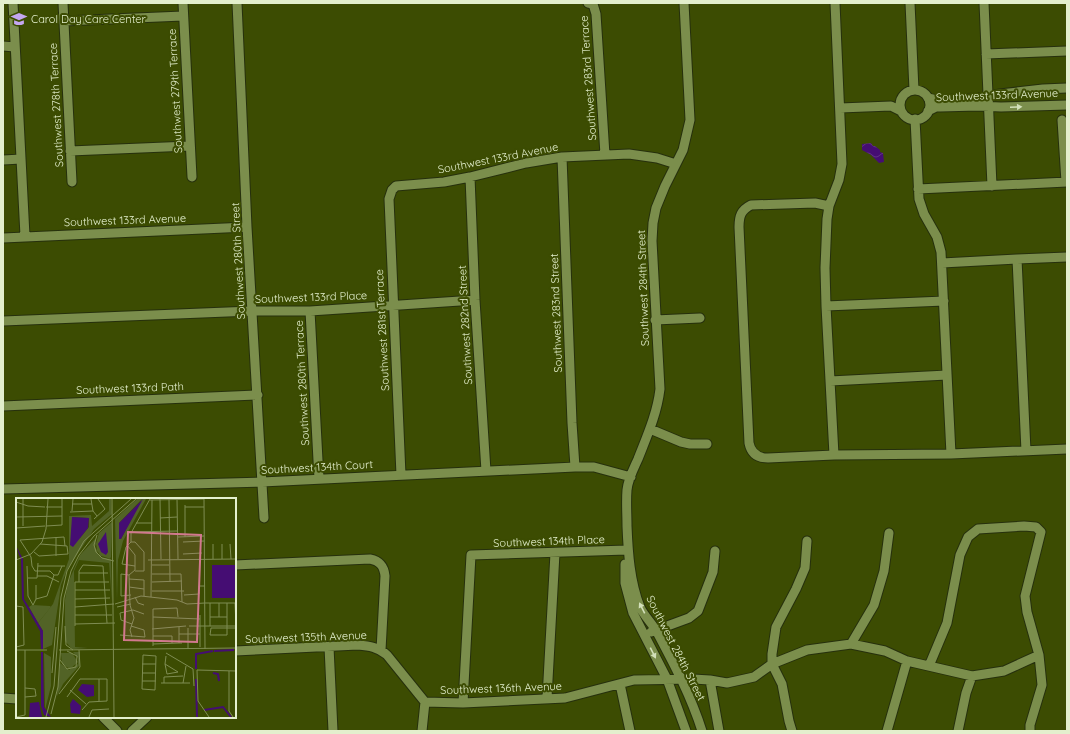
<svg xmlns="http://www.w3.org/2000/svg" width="1070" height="734" viewBox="0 0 1070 734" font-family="Quicksand,sans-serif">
  <defs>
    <pattern id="water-waves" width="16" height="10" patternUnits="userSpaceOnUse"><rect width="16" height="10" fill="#450d73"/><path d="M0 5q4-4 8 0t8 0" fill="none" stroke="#603186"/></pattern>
  </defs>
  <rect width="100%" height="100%" fill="#3c4c02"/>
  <path fill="url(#water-waves)" d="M 871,143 L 873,146 L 875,146 L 880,150 L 880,152 L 883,153 L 884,162 L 879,163 L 871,155 L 862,150 L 862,144 Z"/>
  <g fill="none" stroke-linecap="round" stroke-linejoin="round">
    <defs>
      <path id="minor" d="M 13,3 L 25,236
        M 63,3 L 72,182
        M 183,3 L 192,177
        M 237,3 L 247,227 L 264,518
        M 588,3 L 593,4 L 596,14 L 605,155
        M 684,3 L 690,120 L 683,150 L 665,186 L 656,208 L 653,223 L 652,241 L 660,389 C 657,414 647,436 638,459 C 634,468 628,479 627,490 C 626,502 627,514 627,526 C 628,552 630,582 640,607 C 644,616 652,623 657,632 C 674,664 691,696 702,731
        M 910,3 L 914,90
        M 984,3 L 992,186
        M 64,21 L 183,16
        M 3,46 L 15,47
        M 986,54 L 1067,51
        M900 105a15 15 0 1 1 30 0a15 15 0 1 1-30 0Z
        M 928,98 L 937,100 L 978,98 L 1000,94 L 1043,89 L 1067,88
        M 840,108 L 891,106 L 901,111
        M 928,111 L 936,107 L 940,107 L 978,106 L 1001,107 L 1067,105
        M 915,119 L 919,199 L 924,214 L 937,237 L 941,252 L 951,454
        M 1062,120 L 1066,182
        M 70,151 L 189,146
        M 562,157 L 572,423 L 575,467
        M 3,160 L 21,159
        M 470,177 L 475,300 L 486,471
        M 918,189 L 1067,182
        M 829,206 L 815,203 L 751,205 C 741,210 739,216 739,227 L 749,443 C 751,453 757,458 768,458 L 834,455 L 951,454 L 1067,449
        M 3,238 L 247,227
        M 942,263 L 1017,259
        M 826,306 L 944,301
        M 310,311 L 319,479
        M 655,320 L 700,318
        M 3,321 L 252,311 L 310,311 L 475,300
        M 830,381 L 947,375
        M 3,406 L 258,395
        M 650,429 L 681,442 L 690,444 L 707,444
        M 1026,451 L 1017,259 L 1067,257
        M 834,455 L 826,306 L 825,268 L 827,219 L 829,206 L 839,180 L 842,164 L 835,3
        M 401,475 L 389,199 L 392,190 L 396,186 L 444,182 L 470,177 L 526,163 L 562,157 L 629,154 L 657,158 L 676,164
        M 3,489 L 262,482 L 575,467 L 594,467 L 631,477
        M 625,564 L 625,583 L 633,613 L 667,679 L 686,731
        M 235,565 L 370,559 C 380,561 384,566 385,576 L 381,650
        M 651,632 L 689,618 L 698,611 L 713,572 L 715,551
        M 851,644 L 874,605 L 884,571 L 889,533
        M 329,647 L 333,731
        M 235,651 L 358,645 C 369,646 378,647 387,655 L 425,702
        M 929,666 L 947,623 L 960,555 L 968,537 L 978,529 L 1024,526 L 1036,527 L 1041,532 L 1025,596 L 1027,612 L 1039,655 L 1042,685 L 1030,725 L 1030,731
        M 710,680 L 719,731
        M 620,684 L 630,731
        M 3,698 L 17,699
        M 547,698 L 555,553
        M 425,702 L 463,703 L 565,698 L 634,680 L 693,679 L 710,680 L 727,683 L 754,677 L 772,664 L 807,650 L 851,644 L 885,651 L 907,661 L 972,676 L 1004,671 L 1039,655
        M 463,703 L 471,555 L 627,550
        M 103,717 L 117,731
        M 132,731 L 147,717
        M 422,731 L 425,702
        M 792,731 L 789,721 L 782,684 L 772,664 L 772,654 L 776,627 L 796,589 L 805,568 L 807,541
        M 887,731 L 907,661
        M 958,731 L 966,693 L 972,676"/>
    </defs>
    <use href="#minor" stroke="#26300d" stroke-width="11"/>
    <use href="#minor" stroke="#7b8e4c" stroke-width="9"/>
  </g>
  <defs><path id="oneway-solid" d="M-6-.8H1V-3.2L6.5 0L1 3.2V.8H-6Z"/></defs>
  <g fill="#d3e0ba">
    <use href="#oneway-solid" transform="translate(1016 107) rotate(-2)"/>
    <use href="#oneway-solid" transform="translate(642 608) rotate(-117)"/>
    <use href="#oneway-solid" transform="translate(653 653) rotate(63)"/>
  </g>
  <defs>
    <symbol id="school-bare" viewBox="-9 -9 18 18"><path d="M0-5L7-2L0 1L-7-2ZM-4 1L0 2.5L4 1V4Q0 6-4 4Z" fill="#c5a7f1" stroke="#3c4c02" stroke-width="2.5" paint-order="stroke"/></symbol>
  </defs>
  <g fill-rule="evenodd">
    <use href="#school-bare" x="8" y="8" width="22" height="22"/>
  </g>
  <g text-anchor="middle" stroke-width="4" stroke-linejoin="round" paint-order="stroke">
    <g font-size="11" fill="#e3efcd" stroke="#3c4c02" text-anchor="start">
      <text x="31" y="23">Carol Day Care Center</text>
    </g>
    <g font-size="11" fill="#e3efcd" stroke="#3c4c02">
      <text transform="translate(588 78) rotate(-94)" y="4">Southwest 283rd Terrace</text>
      <text transform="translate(175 91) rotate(-93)" y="4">Southwest 279th Terrace</text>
      <text transform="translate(997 95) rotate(-2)" y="4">Southwest 133rd Avenue</text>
      <text transform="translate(56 105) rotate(-93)" y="4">Southwest 278th Terrace</text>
      <text transform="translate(498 158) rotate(-11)" y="4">Southwest 133rd Avenue</text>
      <text transform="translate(125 220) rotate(-2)" y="4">Southwest 133rd Avenue</text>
      <text transform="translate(238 261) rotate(-93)" y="4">Southwest 280th Street</text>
      <text transform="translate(643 288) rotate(-92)" y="4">Southwest 284th Street</text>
      <text transform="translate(311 297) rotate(-2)" y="4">Southwest 133rd Place</text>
      <text transform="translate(556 313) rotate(-92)" y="4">Southwest 283nd Street</text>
      <text transform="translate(465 325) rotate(-93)" y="4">Southwest 282nd Street</text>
      <text transform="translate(382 330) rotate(-93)" y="4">Southwest 281st Terrace</text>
      <text transform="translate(302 383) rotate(-93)" y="4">Southwest 280th Terrace</text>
      <text transform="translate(130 388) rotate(-2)" y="4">Southwest 133rd Path</text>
      <text transform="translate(317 467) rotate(-3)" y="4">Southwest 134th Court</text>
      <text transform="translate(549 541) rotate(-2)" y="4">Southwest 134th Place</text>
      <text transform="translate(306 637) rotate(-2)" y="4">Southwest 135th Avenue</text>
      <text transform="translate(676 648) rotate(63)" y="4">Southwest 284th Street</text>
      <text transform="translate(501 688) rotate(-2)" y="4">Southwest 136th Avenue</text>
    </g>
  </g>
  <g transform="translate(16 498)">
    <rect width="220" height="220" fill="#3c4c02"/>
    <path d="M 93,1 L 95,1 L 96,16 L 78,31 L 51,72 L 45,87 L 36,147 L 27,151 L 27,133 L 22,125 L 37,106 L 53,61 L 53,18 L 75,17 L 76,28 L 93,13 ZM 56,19 L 73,20 L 73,29 L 64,40 ZM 121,1 L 130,1 L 107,43 L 102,62 L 101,104 L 99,21 ZM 126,1 L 105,41 L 103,41 L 103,25 ZM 96,24 L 95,59 L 94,61 L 85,59 L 79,49 L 83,35 ZM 79,41 L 82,57 L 95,61 L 96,104 L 93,65 L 63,62 L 58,73 L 59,149 L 72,150 L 56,151 L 49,143 L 49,102 L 52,85 L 64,57 ZM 57,154 L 64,154 L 63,168 L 47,186 L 41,198 L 44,165 L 53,172 L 62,166 L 62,160 ZM 45,155 L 56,155 L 62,164 L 54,171 L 46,166 Z" fill="#526326" fill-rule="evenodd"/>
    <path d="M 16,107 L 34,108 L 35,109 L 22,125 L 13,109 ZM 28,155 L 35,159 L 35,188 L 29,212 Z" fill="#526326"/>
    <path d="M 127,1 L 105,41 L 103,41 L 103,25 ZM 56,19 L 73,20 L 72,30 L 57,49 L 54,47 ZM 90,34 L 92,54 L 90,57 L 85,54 L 82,46 ZM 0,48 L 7,61 L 8,101 L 27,133 L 27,151 L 25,151 L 24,133 L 6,101 L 5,62 ZM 196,67 L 220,67 L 220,100 L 196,100 ZM 25,154 L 27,154 L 28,209 L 35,219 L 28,217 L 25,208 ZM 66,186 L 78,187 L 78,198 L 71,199 L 62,192 ZM 57,201 L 65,208 L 64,216 L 55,215 L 54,206 ZM 23,204 L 26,219 L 13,219 L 14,205 Z" fill="#450d73"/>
    <path fill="none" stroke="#450d73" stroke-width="2" d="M 198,153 L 218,152M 180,171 L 180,156 L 197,153M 197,175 L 202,176 L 203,183M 180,181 L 181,219M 188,212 L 207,209 L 215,219"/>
    <path fill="none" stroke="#7f8d53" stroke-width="1" d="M 7,1 L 7,28M 75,1 L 77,13 L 81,18M 96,1 L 98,219M 144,1 L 145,61M 153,1 L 154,84M 161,1 L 162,61M 188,1 L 189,151M 134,2 L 188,1M 0,4 L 12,8 L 29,9M 56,6 L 76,6M 30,9 L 46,9M 169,9 L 188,9M 56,13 L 57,1M 54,14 L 77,13M 0,19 L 46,18M 144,20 L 161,19M 78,21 L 89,11 L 82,1M 120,25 L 136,25M 30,28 L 46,27 L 46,1M 0,30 L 29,28M 111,34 L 161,33M 81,37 L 78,47 L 80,54 L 86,60 L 98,63M 40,39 L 40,58M 162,39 L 188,38M 169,39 L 169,7M 115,44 L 115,35 L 134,1M 115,44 L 119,44 L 128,54 L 128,73 L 119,73M 115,44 L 110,49 L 106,66 L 119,68M 167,44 L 188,43M 197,46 L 197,61M 206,46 L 206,61M 214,46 L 215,61M 111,47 L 119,57M 18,54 L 23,58 L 52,56 L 51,48 L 24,46M 167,56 L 186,55M 0,62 L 15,56 L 26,44 L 30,31 L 32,1M 132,62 L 220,61M 136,67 L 153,67M 11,68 L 12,98 L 17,107 L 20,101 L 31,98 L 38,77 L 42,77 L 46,68M 16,68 L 15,59 L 4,42 L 48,39 L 49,48M 16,68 L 19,73 L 34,73 L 38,77M 22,68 L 49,68M 63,75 L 92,75M 136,76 L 165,76 L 166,104M 113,77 L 114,107 L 118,120 L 114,132 L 116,139M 113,77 L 105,76 L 105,98 L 115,97M 113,77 L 119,72 L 119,57M 21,78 L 31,78 L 43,84M 12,80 L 21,80 L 22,65M 113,81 L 128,82 L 128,98M 63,84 L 63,73 L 67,67 L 87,68 L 91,125M 136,84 L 166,83M 20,87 L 20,101M 113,89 L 128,91M 59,92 L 94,92M 136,93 L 168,93M 168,97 L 183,96 L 183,88 L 189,88M 119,99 L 122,105 L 128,107M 135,99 L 136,2M 59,101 L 94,100M 189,105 L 220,105M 194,105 L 194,128M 203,105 L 203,119M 211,105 L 211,137 L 194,137 L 195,130 L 220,130M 219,105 L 220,128M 99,106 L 125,98 L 161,102 L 171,106 L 189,105M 0,108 L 7,109 L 8,147 L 0,149M 59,109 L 98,106M 101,109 L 115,106M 59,117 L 96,117M 137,119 L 184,121 L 184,117M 194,119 L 211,119M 184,121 L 184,136M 59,126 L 99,125M 116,126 L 105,122 L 104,115 L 117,112 L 128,116M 49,128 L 50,147 L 57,152M 59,128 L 59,84 L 93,84M 173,128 L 220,128M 163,129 L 163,145 L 166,145M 136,131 L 170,128M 163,136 L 184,136 L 184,149M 104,137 L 129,139 L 128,132 L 115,128M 137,138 L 156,138 L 156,145M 137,146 L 163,145M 137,148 L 137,111 L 161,110 L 162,119M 172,151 L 172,130M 0,152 L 31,152M 43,152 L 220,150M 150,155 L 177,171 L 178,188M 127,157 L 140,158 L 139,192 L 126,191 ZM 44,162 L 51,171 L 60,169 L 61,158 L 51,153M 126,166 L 140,166M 149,166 L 162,174 L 151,176 L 149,166 L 150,158M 213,173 L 213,213 L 217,219M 36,175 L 40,129M 126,175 L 140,175M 83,181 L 83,203M 126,183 L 140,183M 145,185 L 174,185M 148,185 L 148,179 L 167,178M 167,185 L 170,168M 9,190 L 19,191 L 20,198 L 9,199M 54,192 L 70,206M 43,196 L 64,169 L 63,152M 51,199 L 64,181 L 91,181 L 91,203 L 73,204 L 66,212M 35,216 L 42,189 L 48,100 L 55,73 L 63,57 L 78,38 L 120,1M 0,219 L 9,217 L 9,152M 30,219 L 38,188 L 45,99 L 51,73 L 68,43 L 115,1M 73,219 L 76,212 L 93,211M 193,219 L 182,203 L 181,172 L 220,173"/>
    <path fill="#d1798e" fill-opacity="0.15" stroke="#d1798e" stroke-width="2" d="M 112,34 L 185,37 L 181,144 L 108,142 Z"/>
    <rect width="220" height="220" fill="none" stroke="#e3efcd" stroke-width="2"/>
  </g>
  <rect width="1070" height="734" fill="none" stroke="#e3efcd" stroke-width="8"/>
</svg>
